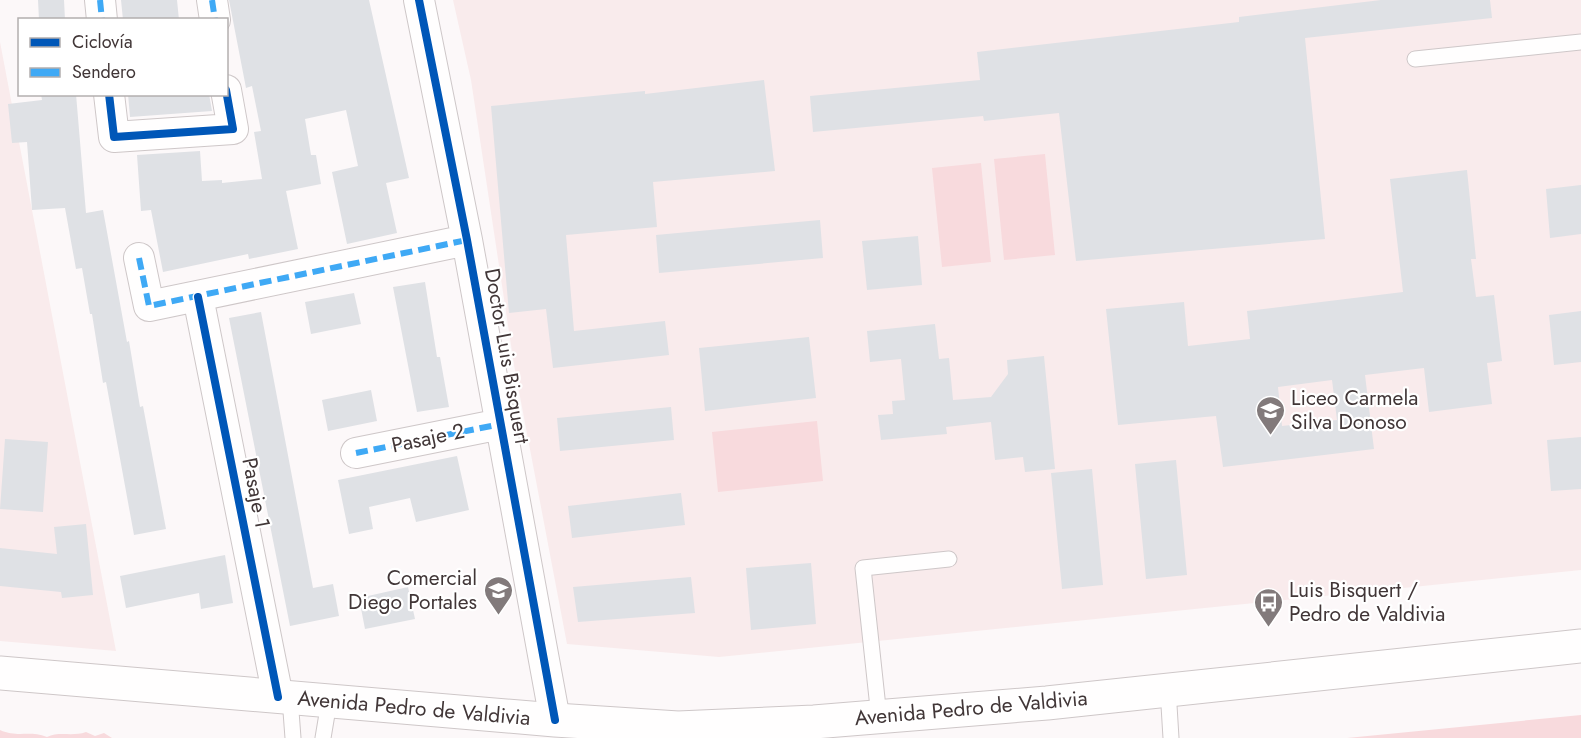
<svg xmlns="http://www.w3.org/2000/svg" width="1581" height="738" viewBox="0 0 1581 738" font-family="Jost,sans-serif">
  <rect width="100%" height="100%" fill="#fcf8f9"/>
  <path fill="#f9ebec" d="M 453,0 L 1581,0 L 1581,570 L 719,657 L 567,644 L 514,365 L 471,80 Z
    M 0,42 L 116,651 L 0,641 Z"/>
  <path fill="#f8dadd" d="M 1045,154 L 1055,255 L 1004,260 L 994,159 Z
    M 981,163 L 991,262 L 942,267 L 932,168 Z
    M 817,421 L 823,481 L 718,492 L 712,432 Z
    M 1581,715 L 1581,738 L 1347,738 Z
    M 0,730 C 18,738 29,730 47,737 C 59,731 72,737 86,732 L 95,736 L 104,733 L 112,738 L 0,738 Z"/>
  <path fill="#dfe1e5" fill-rule="evenodd" d="M 38,0 L 64,0 L 65,20 L 39,20 Z
    M 121,0 L 177,0 L 179,20 L 123,20 Z
    M 229,0 L 369,0 L 409,178 L 386,183 L 397,233 L 347,244 L 332,172 L 358,166 L 346,110 L 305,119 L 311,155 L 316,155 L 321,184 L 286,191 L 298,249 L 249,259 L 248,254 L 163,272 L 151,210 L 141,211 L 137,155 L 200,151 L 202,181 L 222,180 L 222,183 L 262,179 L 254,132 L 261,131 L 252,86 L 246,88 Z
    M 1381,0 L 1490,0 L 1492,18 L 1305,38 L 1325,239 L 1076,261 L 1059,113 L 984,121 L 983,116 L 813,132 L 810,96 L 980,80 L 977,52 L 1239,22 L 1239,17 Z
    M 764,80 L 775,171 L 653,182 L 657,227 L 566,235 L 574,331 L 665,321 L 669,355 L 553,368 L 546,309 L 509,313 L 491,106 L 645,91 L 645,94 Z
    M 41,94 L 76,94 L 86,213 L 103,210 L 127,342 L 129,341 L 140,407 L 143,406 L 166,529 L 134,535 L 106,382 L 103,383 L 92,314 L 90,314 L 82,268 L 76,269 L 65,208 L 32,210 L 27,142 L 12,143 L 8,104 L 42,100 Z
    M 128,94 L 209,94 L 212,111 L 130,117 Z
    M 1467,170 L 1476,259 L 1471,259 L 1476,297 L 1494,295 L 1502,361 L 1487,363 L 1492,404 L 1429,412 L 1424,368 L 1365,375 L 1374,449 L 1223,467 L 1216,416 L 1118,425 L 1106,309 L 1184,302 L 1188,346 L 1250,339 L 1247,311 L 1403,292 L 1390,179 ZM 1332,380 L 1337,420 L 1282,426 L 1278,387 Z
    M 1581,185 L 1581,234 L 1550,238 L 1546,189 Z
    M 820,220 L 823,258 L 659,273 L 656,235 Z
    M 918,236 L 922,285 L 867,290 L 862,241 Z
    M 425,282 L 437,357 L 440,357 L 449,407 L 417,412 L 393,287 Z
    M 354,293 L 361,324 L 311,334 L 305,302 Z
    M 1581,311 L 1581,362 L 1554,365 L 1549,315 Z
    M 261,312 L 313,588 L 333,584 L 339,616 L 290,626 L 229,318 Z
    M 935,324 L 939,359 L 949,358 L 953,400 L 991,397 L 1008,374 L 1007,360 L 1044,356 L 1055,469 L 1025,472 L 1023,457 L 995,460 L 991,422 L 946,427 L 947,434 L 881,440 L 878,415 L 893,414 L 892,401 L 905,400 L 901,359 L 870,362 L 867,331 Z
    M 809,337 L 816,398 L 705,411 L 699,348 Z
    M 371,390 L 377,421 L 328,431 L 322,400 Z
    M 671,407 L 674,440 L 560,451 L 557,418 Z
    M 1581,437 L 1581,489 L 1551,491 L 1547,440 Z
    M 5,439 L 48,442 L 43,512 L 0,509 Z
    M 457,456 L 469,510 L 416,522 L 410,498 L 369,507 L 373,529 L 349,534 L 338,480 Z
    M 1176,460 L 1187,575 L 1146,579 L 1135,464 Z
    M 1092,469 L 1103,585 L 1062,589 L 1051,473 Z
    M 681,493 L 685,525 L 572,538 L 568,506 Z
    M 86,524 L 93,595 L 62,598 L 61,592 L 0,586 L 0,548 L 57,554 L 54,527 Z
    M 225,555 L 233,603 L 201,609 L 199,593 L 126,608 L 120,576 Z
    M 811,563 L 816,624 L 751,630 L 746,568 Z
    M 691,577 L 695,613 L 578,622 L 573,587 Z
    M 408,587 L 415,619 L 365,629 L 359,598 Z"/>
  <g fill="none" stroke-linecap="round" stroke-linejoin="round">
    <defs>
      <path id="lane" d="M 1415,59 L 1581,42
        M 1168,689 L 1171,738
        M 290,698 L 293,738
        M 879,717 L 863,568 L 949,559
        M 323,738 L 329,702"/>
      <path id="street" d="M 100,0 L 102,20
        M 212,0 L 215,20
        M 419,0 L 467,240 L 555,720
        M 109,94 L 114,137 L 233,129 L 226,90
        M 139,258 L 149,306 L 467,240
        M 198,297 L 278,697
        M 356,453 L 501,424"/>
      <path id="secondary" d="M 0,673 L 555,720 L 678,728 L 814,722 L 1047,703 L 1581,646"/>
    </defs>
    <use href="#lane" stroke="#cec7c8" stroke-width="17"/>
    <use href="#street" stroke="#cec7c8" stroke-width="32"/>
    <use href="#secondary" stroke="#cec7c8" stroke-width="35"/>
    <use href="#lane" stroke="#fffefe" stroke-width="15"/>
    <use href="#street" stroke="#fffefe" stroke-width="30"/>
    <use href="#secondary" stroke="#fffefe" stroke-width="33"/>
    <path stroke="#3fa9f5" stroke-width="6" stroke-dasharray="12 6" stroke-linecap="butt" d="M 100,0 L 102,20
      M 212,0 L 215,20
      M 139,258 L 149,306 L 467,240
      M 356,453 L 501,424"/>
    <defs>
      <path id="cycleway" d="M 419,0 L 467,240 L 555,720
        M 109,94 L 114,137 L 233,129 L 226,90
        M 198,297 L 278,697"/>
    </defs>
    <use href="#cycleway" stroke="#fff" stroke-width="11"/>
    <use href="#cycleway" stroke="#0057b8" stroke-width="8"/>
  </g>
  <defs>
    <symbol id="school-pin" viewBox="-11 -11 22 30"><path d="M0 17L-7.5 6A9.5 9.5 0 1 1 7.5 6Z" fill="#827a7b" stroke="#fff"/><path d="M0-5L7-2L0 1L-7-2ZM-4 1L0 2.5L4 1V4Q0 6-4 4Z" fill="#fff"/></symbol>
    <symbol id="bus-pin" viewBox="-11 -11 22 30"><path d="M0 17L-7.5 6A9.5 9.5 0 1 1 7.5 6Z" fill="#827a7b" stroke="#fff"/><path d="M-5-6H5V4H4V6H2V4H-2V6H-4V4H-5ZM-3.5-4V0h7V-4ZM-3.5 1.2v1.5H-2V1.2ZM2 1.2v1.5H3.5V1.2Z" fill="#fff"/></symbol>
  </defs>
  <g fill-rule="evenodd">
    <use href="#school-pin" x="1254" y="394" width="33" height="45"/>
    <use href="#school-pin" x="482" y="574" width="33" height="45"/>
    <use href="#bus-pin" x="1252" y="586" width="33" height="45"/>
  </g>
  <g text-anchor="middle" stroke-width="4.5" stroke-linejoin="round" paint-order="stroke">
    <g font-size="21" fill="#413637" stroke="#fff">
      <text transform="translate(507 356) rotate(80)" y="7">Doctor Luis Bisquert</text>
      <text transform="translate(428 438) rotate(-12)" y="7">Pasaje 2</text>
      <text transform="translate(256 493) rotate(79)" y="7">Pasaje 1</text>
      <text transform="translate(414 708) rotate(5)" y="7">Avenida Pedro de Valdivia</text>
      <text transform="translate(971 708) rotate(-5)" y="7">Avenida Pedro de Valdivia</text>
    </g>
    <g font-size="21" fill="#413637" stroke="#fff" text-anchor="start">
      <text x="1291" y="405">Liceo Carmela<tspan x="1291" dy="24">Silva Donoso</tspan></text>
      <text x="477" y="585" text-anchor="end">Comercial<tspan x="477" dy="24">Diego Portales</tspan></text>
      <text x="1289" y="597">Luis Bisquert /<tspan x="1289" dy="24">Pedro de Valdivia</tspan></text>
    </g>
  </g>
  <rect x="18" y="18" width="210" height="78" fill="#ffffff" stroke="#b3afaf" stroke-width="1.5"/>
  <rect x="30" y="38" width="30" height="9" fill="#0057b8" stroke="#b3afaf" stroke-width="1.5"/>
  <text x="72" y="48" font-size="18" fill="#413637">Ciclovía</text>
  <rect x="30" y="68" width="30" height="9" fill="#3fa9f5" stroke="#b3afaf" stroke-width="1.5"/>
  <text x="72" y="78" font-size="18" fill="#413637">Sendero</text>
</svg>
